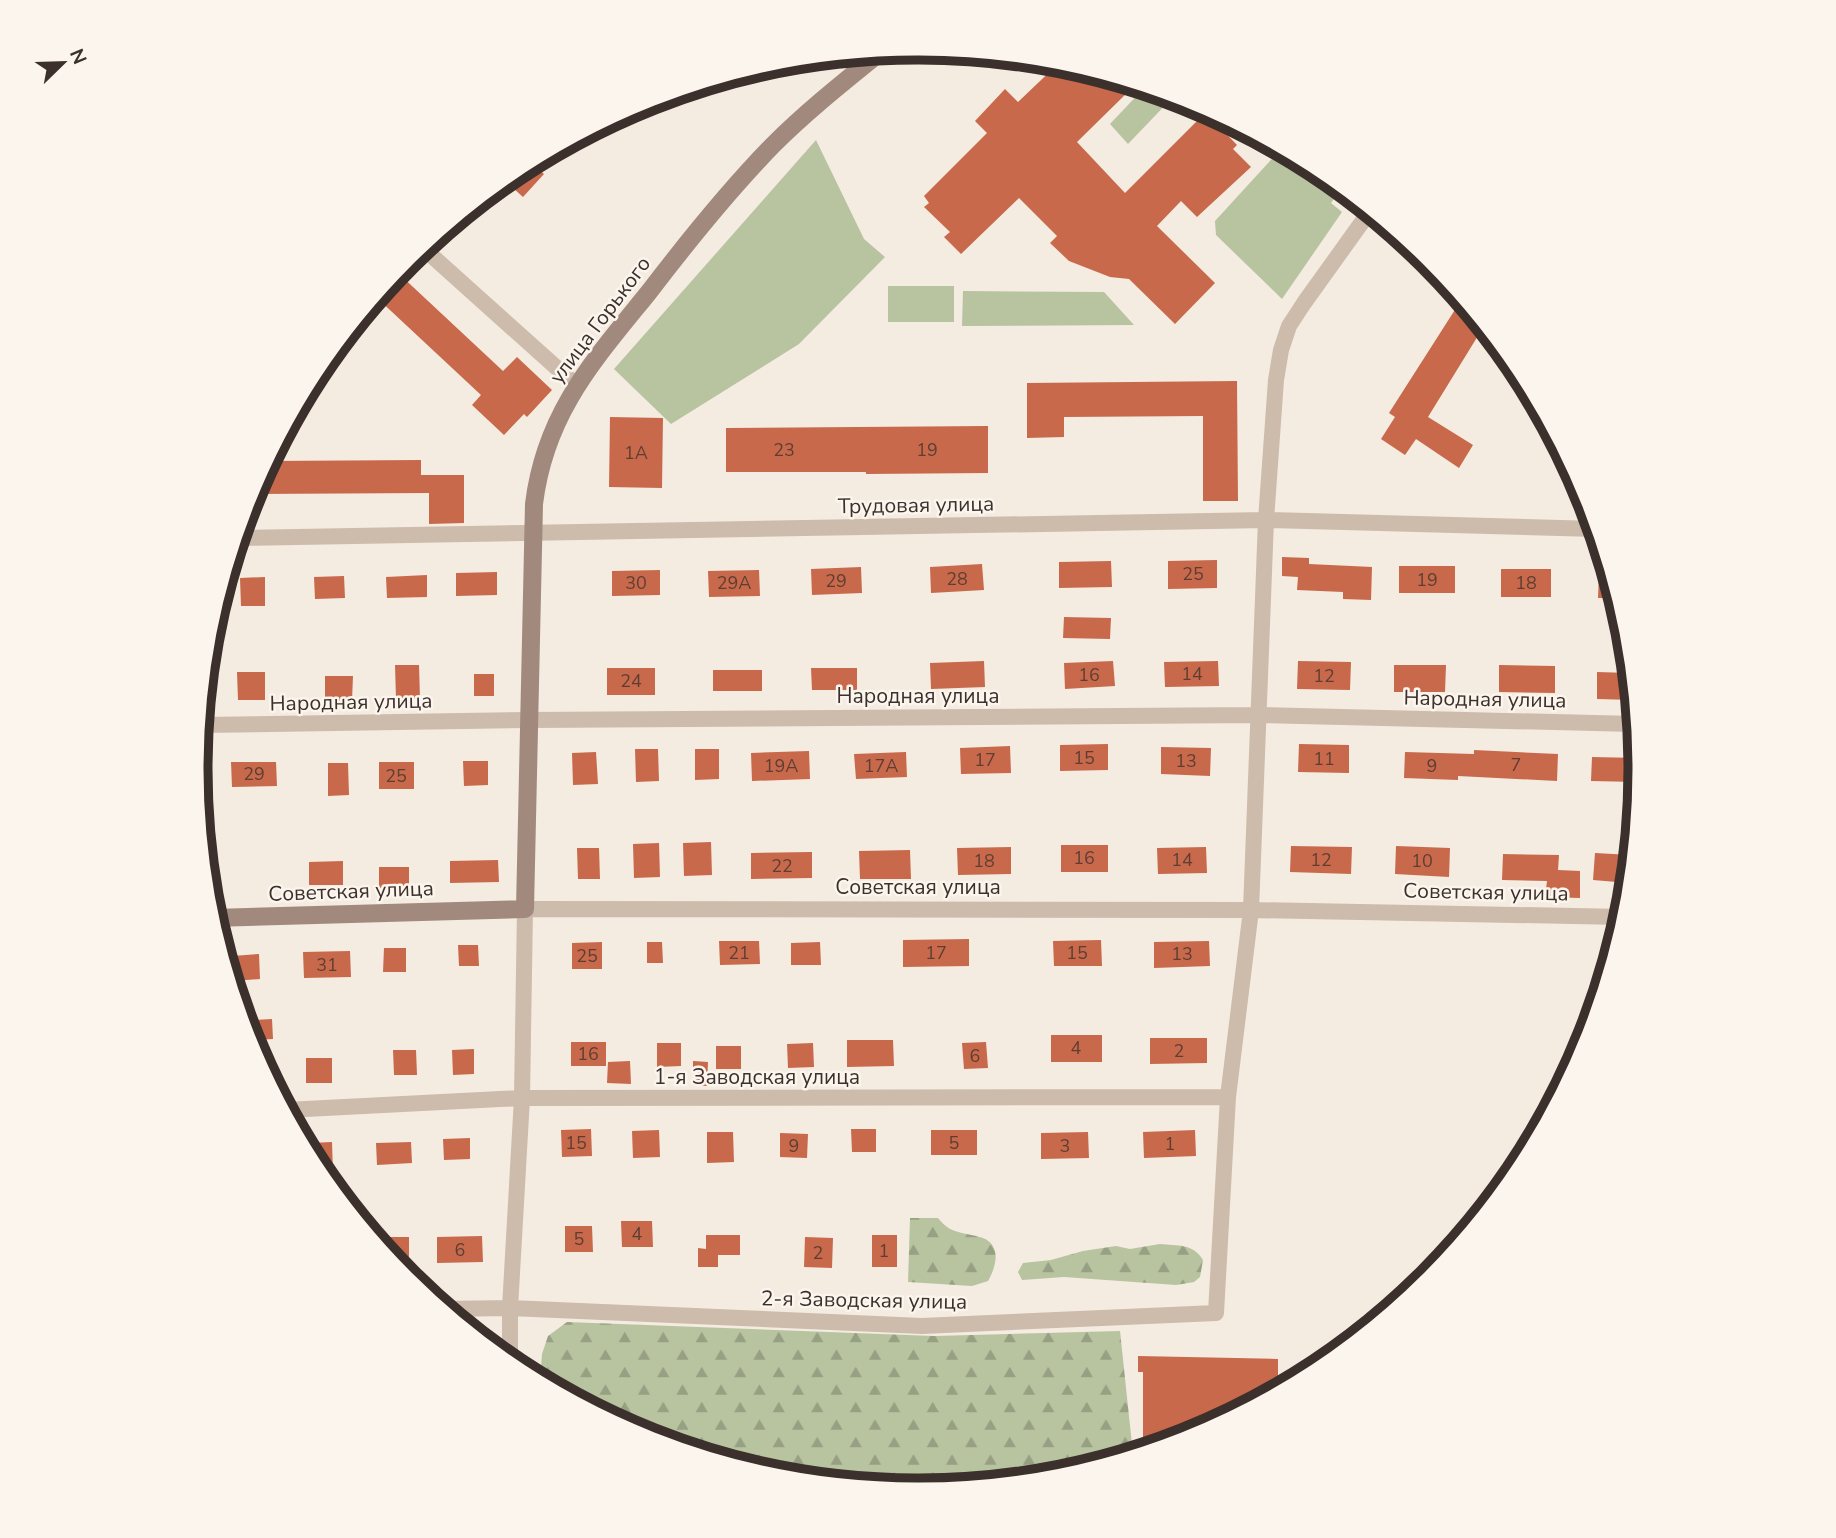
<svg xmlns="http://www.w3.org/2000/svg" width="1836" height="1538" viewBox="0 0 1836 1538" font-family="'Nunito Sans',sans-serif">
  <defs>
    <pattern id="forest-firs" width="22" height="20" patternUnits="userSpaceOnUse" patternTransform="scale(1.75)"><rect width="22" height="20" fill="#b8c4a0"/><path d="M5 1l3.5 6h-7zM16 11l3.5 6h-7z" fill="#97a083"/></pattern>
  </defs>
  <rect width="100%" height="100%" fill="#f4ebe1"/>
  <path fill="#b8c4a0" d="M 1145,87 L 1174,96 L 1128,144 L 1110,124 Z
    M 816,140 L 864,239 L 885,257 L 799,344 L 671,424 L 614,369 Z
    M 1281,149 L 1340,190 L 1331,203 L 1342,212 L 1282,299 L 1216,235 L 1215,221 Z
    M 888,286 L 954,286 L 954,322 L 888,322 Z
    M 963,291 L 1104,292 L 1134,325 L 962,326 Z"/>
  <path fill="url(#forest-firs)" d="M 910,1218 L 938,1218 C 943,1224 948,1229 955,1231 C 964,1234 974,1235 983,1238 C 1002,1246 996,1267 988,1281 L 972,1286 L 908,1282 Z
    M 1160,1244 C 1177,1246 1193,1243 1203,1260 L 1200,1277 L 1194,1282 L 1176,1285 L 1064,1277 L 1022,1280 L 1018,1272 L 1023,1263 L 1051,1260 L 1083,1251 L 1116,1246 L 1130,1249 Z
    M 567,1322 L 934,1336 L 1120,1331 L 1133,1454 L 1058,1477 L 918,1491 L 777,1477 L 641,1436 L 540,1381 L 542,1354 L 548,1336 Z"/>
  <path fill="#c8694b" d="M 1060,62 L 1122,80 L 1131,89 L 1077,142 L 1125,193 L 1199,119 L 1205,124 L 1211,118 L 1237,145 L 1233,149 L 1251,167 L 1197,217 L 1181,201 L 1157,226 L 1215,283 L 1175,324 L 1129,279 L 1110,277 L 1069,261 L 1050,243 L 1057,236 L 1019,198 L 961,254 L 944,237 L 950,232 L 924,207 L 929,203 L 924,196 L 987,133 L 975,121 L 1005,89 L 1018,102 Z
    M 531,162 L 544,174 L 523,197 L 504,180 L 517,169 Z
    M 397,272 L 503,371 L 517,357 L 552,390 L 527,417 L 524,414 L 504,435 L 472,405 L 481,395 L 376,297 Z
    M 1458,305 L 1475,315 L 1484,326 L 1428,417 L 1473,445 L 1459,468 L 1416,439 L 1405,455 L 1381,439 L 1395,417 L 1389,413 Z
    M 1237,381 L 1238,501 L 1203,501 L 1203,416 L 1064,417 L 1064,437 L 1027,438 L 1027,383 Z
    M 610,417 L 663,418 L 662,488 L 609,487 Z
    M 988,426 L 988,473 L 866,474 L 866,472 L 726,472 L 726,428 Z
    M 421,460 L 421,475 L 464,475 L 464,523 L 429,524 L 429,493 L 251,494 L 268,461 Z
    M 1602,549 L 1607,565 L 1617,598 L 1598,598 L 1600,550 Z
    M 1282,557 L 1309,558 L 1309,564 L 1372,567 L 1371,600 L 1343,599 L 1343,592 L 1297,590 L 1298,577 L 1282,576 Z
    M 1217,560 L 1217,588 L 1168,589 L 1168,561 Z
    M 1111,561 L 1112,587 L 1059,588 L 1059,562 Z
    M 982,564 L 984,590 L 931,593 L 930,567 Z
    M 1399,566 L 1455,566 L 1455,593 L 1399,593 Z
    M 861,567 L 862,593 L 812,595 L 811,569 Z
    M 1501,569 L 1551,569 L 1551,597 L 1501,597 Z
    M 660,570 L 660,595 L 612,596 L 612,571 Z
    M 759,570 L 760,596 L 709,597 L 708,571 Z
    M 497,572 L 497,595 L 456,596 L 456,573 Z
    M 427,575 L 427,597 L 387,598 L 386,577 Z
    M 344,576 L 345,598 L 315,599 L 314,577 Z
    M 265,577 L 265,606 L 241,606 L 240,578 Z
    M 1064,617 L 1111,618 L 1110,639 L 1063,638 Z
    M 984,661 L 985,687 L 931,689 L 930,663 Z
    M 1113,661 L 1115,686 L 1065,689 L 1064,663 Z
    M 1218,661 L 1219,686 L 1165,687 L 1164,662 Z
    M 1298,661 L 1351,662 L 1350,690 L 1297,689 Z
    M 395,665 L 419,665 L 420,699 L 396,699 Z
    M 1394,665 L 1446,665 L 1445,692 L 1394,692 Z
    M 1499,665 L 1555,666 L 1555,693 L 1499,692 Z
    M 607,668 L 655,668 L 655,695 L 607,695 Z
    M 811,668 L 857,668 L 857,690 L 812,690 Z
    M 713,670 L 762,670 L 762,691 L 713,691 Z
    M 237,672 L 265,672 L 265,700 L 238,700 Z
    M 1597,672 L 1630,673 L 1633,700 L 1597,699 Z
    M 474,674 L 494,674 L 494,696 L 474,696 Z
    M 325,676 L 353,676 L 352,701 L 325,701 Z
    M 1108,744 L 1108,770 L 1060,771 L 1060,745 Z
    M 1299,744 L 1349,745 L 1349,773 L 1298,772 Z
    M 1010,746 L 1011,773 L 961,774 L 960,748 Z
    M 1161,747 L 1211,748 L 1210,776 L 1161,774 Z
    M 635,749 L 658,749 L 659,781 L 636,782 Z
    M 695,749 L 719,749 L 719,779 L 695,780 Z
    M 1474,750 L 1558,754 L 1557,781 L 1458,776 L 1458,780 L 1404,778 L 1405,752 L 1474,754 Z
    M 809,751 L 810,779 L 752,781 L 751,753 Z
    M 596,752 L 598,784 L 573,785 L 572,753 Z
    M 906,752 L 907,777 L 856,779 L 854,754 Z
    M 1592,757 L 1639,758 L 1638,782 L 1591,781 Z
    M 463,761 L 488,761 L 488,785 L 464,786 Z
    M 231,762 L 276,762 L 277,786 L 232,787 Z
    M 379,762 L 414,762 L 414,789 L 379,789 Z
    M 328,763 L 348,763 L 349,795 L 328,796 Z
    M 711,842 L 712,875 L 684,876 L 683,843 Z
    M 659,843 L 660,877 L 634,878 L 633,844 Z
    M 1061,845 L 1108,845 L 1108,872 L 1061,872 Z
    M 1291,846 L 1352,847 L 1351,874 L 1290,872 Z
    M 1396,846 L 1450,848 L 1449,877 L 1395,874 Z
    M 1011,847 L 1011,874 L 958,875 L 957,848 Z
    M 1206,847 L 1207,873 L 1158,874 L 1157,848 Z
    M 577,848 L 599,848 L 600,879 L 578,879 Z
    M 910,850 L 911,879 L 860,879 L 859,851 Z
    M 812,852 L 812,878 L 751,879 L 751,853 Z
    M 1595,853 L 1631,855 L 1629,883 L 1593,880 Z
    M 1503,854 L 1559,855 L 1558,870 L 1580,871 L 1580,898 L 1545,897 L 1547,881 L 1502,880 Z
    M 498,860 L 499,882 L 450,883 L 450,861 Z
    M 343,861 L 343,885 L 309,885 L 309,862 Z
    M 379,867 L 409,867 L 409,890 L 379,890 Z
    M 969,939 L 969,966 L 903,967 L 903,940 Z
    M 1101,940 L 1102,966 L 1054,966 L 1053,941 Z
    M 719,941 L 759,941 L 760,964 L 720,965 Z
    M 1209,941 L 1210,966 L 1154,968 L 1154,942 Z
    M 602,942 L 602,969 L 572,969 L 572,943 Z
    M 647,942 L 662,942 L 663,963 L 647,963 Z
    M 820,942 L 821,965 L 791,965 L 791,943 Z
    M 458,945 L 478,945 L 479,966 L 459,966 Z
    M 384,948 L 406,948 L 406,972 L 383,972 Z
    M 350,951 L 351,977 L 304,978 L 303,952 Z
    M 259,954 L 260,979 L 233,981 L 232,956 Z
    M 272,1019 L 273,1039 L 252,1040 L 252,1020 Z
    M 1051,1035 L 1102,1035 L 1102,1062 L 1051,1062 Z
    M 1150,1038 L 1207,1038 L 1207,1063 L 1150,1064 Z
    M 847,1040 L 893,1040 L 894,1066 L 847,1067 Z
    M 571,1042 L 606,1042 L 606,1066 L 571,1066 Z
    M 986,1042 L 988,1068 L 964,1069 L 962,1043 Z
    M 657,1043 L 681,1043 L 681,1066 L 657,1067 Z
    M 813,1043 L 814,1067 L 788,1068 L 787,1044 Z
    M 716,1046 L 741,1046 L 741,1069 L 716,1069 Z
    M 474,1049 L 474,1074 L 453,1075 L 452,1050 Z
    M 393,1050 L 416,1050 L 417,1075 L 394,1075 Z
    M 306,1058 L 332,1058 L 332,1083 L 306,1083 Z
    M 630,1061 L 631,1084 L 607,1083 L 608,1062 Z
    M 693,1061 L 708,1062 L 707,1086 L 693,1085 Z
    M 591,1129 L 592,1156 L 562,1157 L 561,1130 Z
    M 851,1129 L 876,1129 L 876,1152 L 852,1152 Z
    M 659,1130 L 660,1157 L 633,1158 L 632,1131 Z
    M 931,1130 L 977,1130 L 977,1155 L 931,1155 Z
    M 1195,1130 L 1196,1156 L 1144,1158 L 1143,1132 Z
    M 707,1132 L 733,1132 L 734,1162 L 707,1163 Z
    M 1088,1132 L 1089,1158 L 1041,1159 L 1041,1133 Z
    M 780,1133 L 808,1134 L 807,1158 L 780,1157 Z
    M 470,1138 L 470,1159 L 444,1160 L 443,1139 Z
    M 332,1142 L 333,1173 L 320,1173 L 310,1155 L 310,1143 Z
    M 411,1142 L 412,1163 L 377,1165 L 376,1143 Z
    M 621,1221 L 652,1221 L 653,1247 L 622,1247 Z
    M 565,1226 L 592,1226 L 593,1252 L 565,1252 Z
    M 706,1235 L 740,1235 L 740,1255 L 718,1255 L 718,1267 L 698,1267 L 698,1248 L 706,1249 Z
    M 872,1235 L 897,1235 L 897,1267 L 872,1267 Z
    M 482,1236 L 483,1262 L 437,1263 L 437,1237 Z
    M 387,1237 L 409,1237 L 409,1264 L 395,1264 L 387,1255 Z
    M 805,1237 L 833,1238 L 832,1268 L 804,1267 Z
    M 1138,1356 L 1278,1359 L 1278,1391 L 1194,1436 L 1143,1451 L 1143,1372 L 1138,1372 Z"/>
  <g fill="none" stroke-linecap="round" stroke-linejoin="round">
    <path stroke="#cdbbac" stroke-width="16" d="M 422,247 L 577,386
      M 238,538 L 1266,520 L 1596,529
      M 201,725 L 528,720 L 1258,715 L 1635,724
      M 286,1110 L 522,1098 L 1228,1097
      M 444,1309 L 510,1308 L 922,1326 L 1216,1313 L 1228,1097 L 1251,910 L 1266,520 L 1276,380 L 1281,350 L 1289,326 L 1304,303 L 1370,211
      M 510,1363 L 510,1308 L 522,1098 L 525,909 L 1251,910 L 1624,917"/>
    <path stroke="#a18a7d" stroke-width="18" d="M 213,918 L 525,909 L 534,504 C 545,413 594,360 649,292 C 688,241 728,191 773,145 C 807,111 845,81 882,51"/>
  </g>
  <g text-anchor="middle" stroke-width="5" stroke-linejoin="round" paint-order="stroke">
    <g font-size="18" fill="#5e3e33">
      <text x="784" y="456">23</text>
      <text x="927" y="456">19</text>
      <text x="636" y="459">1А</text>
      <text x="1193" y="580">25</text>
      <text x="957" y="585">28</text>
      <text x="1427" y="586">19</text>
      <text x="836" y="587">29</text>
      <text x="636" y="589">30</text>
      <text x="734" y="589">29А</text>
      <text x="1526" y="589">18</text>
      <text x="1192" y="680">14</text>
      <text x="1089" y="681">16</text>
      <text x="1324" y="682">12</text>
      <text x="631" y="687">24</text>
      <text x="1084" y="764">15</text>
      <text x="1324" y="765">11</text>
      <text x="985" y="766">17</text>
      <text x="1186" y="767">13</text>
      <text x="1516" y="771">7</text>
      <text x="781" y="772">19А</text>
      <text x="881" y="772">17А</text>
      <text x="1432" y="772">9</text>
      <text x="254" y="780">29</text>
      <text x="396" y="782">25</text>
      <text x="1084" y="864">16</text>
      <text x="1182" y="866">14</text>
      <text x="1321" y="866">12</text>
      <text x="984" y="867">18</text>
      <text x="1422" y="867">10</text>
      <text x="782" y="872">22</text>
      <text x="739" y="959">21</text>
      <text x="936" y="959">17</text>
      <text x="1077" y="959">15</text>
      <text x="1182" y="960">13</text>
      <text x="587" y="962">25</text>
      <text x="327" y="971">31</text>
      <text x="1076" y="1054">4</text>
      <text x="1179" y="1057">2</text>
      <text x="588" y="1060">16</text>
      <text x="975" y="1062">6</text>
      <text x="576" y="1149">15</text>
      <text x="954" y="1149">5</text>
      <text x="1170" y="1150">1</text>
      <text x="794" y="1152">9</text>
      <text x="1065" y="1152">3</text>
      <text x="637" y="1240">4</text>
      <text x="579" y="1245">5</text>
      <text x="460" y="1256">6</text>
      <text x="884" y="1257">1</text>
      <text x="818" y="1259">2</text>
    </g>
    <g font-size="21" fill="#3b302b" stroke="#fbf5ee">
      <text transform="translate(600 320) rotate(-53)" y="7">улица Горького</text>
      <text transform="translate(916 505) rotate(-1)" y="7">Трудовая улица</text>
      <text x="918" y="703">Народная улица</text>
      <text transform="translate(1485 699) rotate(1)" y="7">Народная улица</text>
      <text transform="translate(351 702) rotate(-1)" y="7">Народная улица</text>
      <text x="918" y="894">Советская улица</text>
      <text transform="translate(351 891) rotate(-2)" y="7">Советская улица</text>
      <text transform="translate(1486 892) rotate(1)" y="7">Советская улица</text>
      <text x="757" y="1084">1-я Заводская улица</text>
      <text transform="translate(864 1300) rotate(1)" y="7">2-я Заводская улица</text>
    </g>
  </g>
  <path d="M0 0H1836V1538H0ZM917 60H919A709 709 0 0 1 1628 769V769A709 709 0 0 1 919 1478H917A709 709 0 0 1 208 769V769A709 709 0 0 1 917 60Z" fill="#fbf5ee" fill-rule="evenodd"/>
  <path fill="none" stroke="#3b302b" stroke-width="9" d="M917 60H919A709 709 0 0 1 1628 769V769A709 709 0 0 1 919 1478H917A709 709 0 0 1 208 769V769A709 709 0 0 1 917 60Z"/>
  <g transform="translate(63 63) rotate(67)" stroke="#fbf5ee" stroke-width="5" paint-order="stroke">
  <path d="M0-5L12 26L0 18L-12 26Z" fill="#3b302b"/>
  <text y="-10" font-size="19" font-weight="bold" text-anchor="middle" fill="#3b302b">N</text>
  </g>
</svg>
